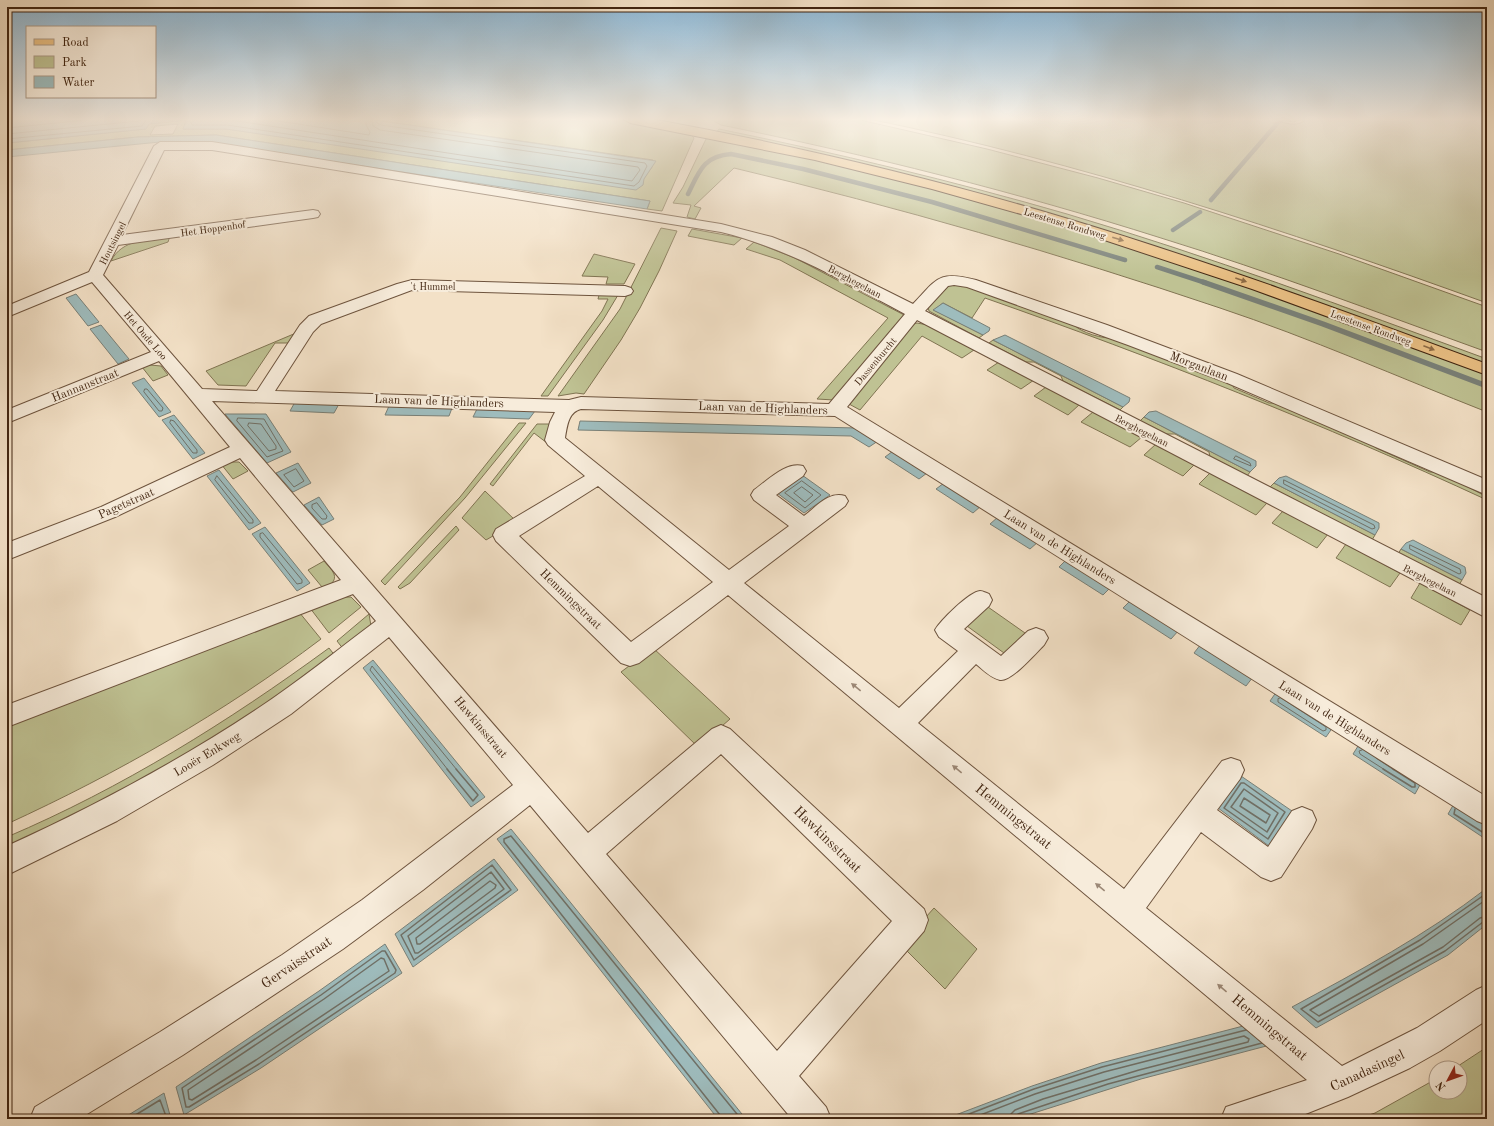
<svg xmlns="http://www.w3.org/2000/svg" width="1494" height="1126" viewBox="0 0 1494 1126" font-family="'Old Standard TT',serif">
  <rect width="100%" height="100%" fill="#f3e1c7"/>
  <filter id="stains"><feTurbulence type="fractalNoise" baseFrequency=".005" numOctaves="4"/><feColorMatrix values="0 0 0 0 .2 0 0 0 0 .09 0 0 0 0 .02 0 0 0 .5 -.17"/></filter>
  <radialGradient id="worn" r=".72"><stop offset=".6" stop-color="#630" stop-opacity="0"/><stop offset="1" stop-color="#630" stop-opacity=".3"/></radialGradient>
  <path fill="#bfc293" stroke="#807452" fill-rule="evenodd" d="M 368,119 L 616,119 L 689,132 L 694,138 L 662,211 L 647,209 L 650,201 L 216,135 L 138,137 L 7,150 L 7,143 L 145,129 L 148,124 L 187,120 L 183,129 L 226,129 L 644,178 L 652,167 L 653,160 ZM 178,124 L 173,134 L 150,135 L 155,126 Z
    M 715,119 L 856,119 L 987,149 L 1098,178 L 1184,203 L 1339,254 L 1487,307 L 1487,352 C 1379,313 1271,272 1161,238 C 1016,192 869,155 721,125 L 714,121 Z
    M 869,119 L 1299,119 L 1294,122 L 1280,120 L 1278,121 C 1288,124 1299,127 1306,119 L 1487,119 L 1487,303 C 1285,230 1080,162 869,119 Z
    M 719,129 C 836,153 953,181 1067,214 C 1209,256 1348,308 1487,359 L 1487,367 L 1064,219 L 716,133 Z
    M 715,137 L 821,160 L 1001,206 L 1175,260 L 1487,374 L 1487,412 C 1398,377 1310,338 1220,308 C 1060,254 898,207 734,168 L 694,206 L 701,208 L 695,219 L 687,217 L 691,205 L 673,203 L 683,187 L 706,139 Z
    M 661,228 L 677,231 L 659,271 L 640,308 L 621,340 L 584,394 L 576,393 L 558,396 L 620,309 Z
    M 692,229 L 742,238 L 734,245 L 688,236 Z
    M 170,236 L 168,242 L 111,261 C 122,239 148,240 170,236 Z
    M 754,242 L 795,258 L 906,316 L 834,400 L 817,399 L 888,318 L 780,260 L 746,249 Z
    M 594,254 L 635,264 L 624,284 L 606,284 L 608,277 L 582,276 Z
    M 950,285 L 963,285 L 1073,324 C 1081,333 1103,339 1114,338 L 1232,384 L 1234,388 L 1269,403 L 1279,403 L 1369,442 L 1376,448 L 1430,472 L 1440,472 L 1487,497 L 1487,500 C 1323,424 1156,358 985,298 L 972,318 L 943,303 L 934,310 L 983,335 L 979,338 L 929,311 L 928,307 Z
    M 599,295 L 618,295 L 603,320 L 548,396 L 541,396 L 602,311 L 608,299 L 598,299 Z
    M 917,323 L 928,325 L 974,350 L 962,358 L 922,336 L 860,410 L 849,404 L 913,324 Z
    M 296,333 L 289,343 L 275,343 L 246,386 L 218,385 L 206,371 Z
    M 993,340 L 1123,407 L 1120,410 L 1063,381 L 1061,376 L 1034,362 L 1026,362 L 989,343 Z
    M 999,362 L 1034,380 L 1021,389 L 987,370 Z
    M 150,365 L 161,366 L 168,375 L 153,381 L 142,367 Z
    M 1046,387 L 1079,405 L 1068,415 L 1034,396 Z
    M 1093,412 L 1142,437 L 1130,447 L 1081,422 Z
    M 1144,417 L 1250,472 L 1247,476 L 1210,457 L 1209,452 L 1175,434 L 1166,434 L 1140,421 Z
    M 519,423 L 526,423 L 465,498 L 385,585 L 381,581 L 460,497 Z
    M 537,424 L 552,424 L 547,443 L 534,433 L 493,486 L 490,484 Z
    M 1156,444 L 1194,465 L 1183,476 L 1144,455 Z
    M 230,462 L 239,462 L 248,471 L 233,479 L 221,464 Z
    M 1210,473 L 1267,503 L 1256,515 L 1199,484 Z
    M 1274,483 L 1375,535 L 1372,540 L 1270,487 Z
    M 485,491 L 517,522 L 486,540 L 462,518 Z
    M 1283,511 L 1328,534 L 1317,548 L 1272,523 Z
    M 456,526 L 459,530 L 410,583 L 400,589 L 398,587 Z
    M 1346,544 L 1400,573 L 1390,587 L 1336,558 Z
    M 1401,549 L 1462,580 L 1459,585 L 1398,554 Z
    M 324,561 C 327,565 332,569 334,574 C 339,588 309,593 300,596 L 322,587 L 308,570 Z
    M 1420,583 L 1470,610 L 1461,625 L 1411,598 Z
    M 342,597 L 351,597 L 361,607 L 329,633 L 310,608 Z
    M 988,607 L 1025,633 L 1004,653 L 967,626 Z
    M 299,612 L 321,639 C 223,713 118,773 7,824 L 7,721 Z
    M 369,614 L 371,626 L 344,650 L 337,641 Z
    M 329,648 L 336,657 L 227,735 L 7,853 L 7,837 C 122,788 228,722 329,648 Z
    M 653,648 L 730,719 L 698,747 L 621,672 Z
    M 934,908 L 977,949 L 945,989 L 901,945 Z
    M 1487,1047 L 1487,1119 L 1357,1119 L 1375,1113 L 1436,1079 L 1436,1092 L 1460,1092 L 1460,1068 L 1455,1068 Z"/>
  <path fill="#9ebcbd" stroke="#798078" d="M 7,119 L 368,119 L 656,161 L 644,179 L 643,185 L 636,190 L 226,129 L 183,129 L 186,120 L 149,124 L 146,129 L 7,143 Z
    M 216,135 L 650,201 L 647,209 L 204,142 L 160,142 L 7,157 L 7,150 L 138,137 Z
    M 76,294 L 99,322 L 88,326 L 66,298 Z
    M 943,303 L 990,328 L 989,331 L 983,335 L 933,310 Z
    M 101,325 L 129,359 L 118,364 L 90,329 Z
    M 1005,335 L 1130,398 L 1129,402 L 1123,407 L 993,340 Z
    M 144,378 L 171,412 L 159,417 L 132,383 Z
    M 295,402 L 339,404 L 334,413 L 290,411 Z
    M 389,406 L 452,408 L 449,416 L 385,415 Z
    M 477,409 L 535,411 L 529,419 L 473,417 Z
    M 1156,411 L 1256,461 L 1256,466 L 1250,472 L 1144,417 L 1149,412 Z
    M 225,414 L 266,414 L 291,452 L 267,463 Z
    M 174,415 L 205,453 L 193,459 L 162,420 Z
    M 580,421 L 856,428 L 878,441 L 869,447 L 851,436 L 578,430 Z
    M 893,451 L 927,473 L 919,479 L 885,457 Z
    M 298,463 L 311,483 L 293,492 L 276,473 Z
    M 219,470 L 261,523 L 249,530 L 207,476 Z
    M 802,475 L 830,495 L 804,513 L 777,493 Z
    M 1286,476 L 1379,523 L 1379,528 L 1375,535 L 1274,483 L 1279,478 Z
    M 944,483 L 981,506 L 973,513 L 936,489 Z
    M 319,497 L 334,519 L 322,525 L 304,505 Z
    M 998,517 L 1038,542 L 1030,549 L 990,524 Z
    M 265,527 L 310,583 L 297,591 L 252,534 Z
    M 1413,540 L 1465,567 L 1466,573 L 1462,580 L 1401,549 L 1406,543 Z
    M 1067,559 L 1111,587 L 1103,595 L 1059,567 Z
    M 1131,600 L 1179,630 L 1171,639 L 1123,608 Z
    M 1201,644 L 1253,677 L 1246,686 L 1194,653 Z
    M 373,660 L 485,797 L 471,807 L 363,668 Z
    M 1277,691 L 1333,727 L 1326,737 L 1270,701 Z
    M 1360,743 L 1421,783 L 1415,794 L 1353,754 Z
    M 1241,776 L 1292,811 L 1269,846 L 1218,808 Z
    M 1455,802 L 1487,822 L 1487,840 L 1448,814 Z
    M 511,829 L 746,1119 L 718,1119 L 497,839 Z
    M 494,859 L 518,890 L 413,967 L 395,934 Z
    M 1487,888 L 1487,924 L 1448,955 L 1316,1028 L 1292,1007 C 1359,971 1426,935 1487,888 Z
    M 385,944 L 402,973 L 261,1068 L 184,1115 L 176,1087 L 319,991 Z
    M 1247,1025 L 1274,1044 L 1141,1079 L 1015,1119 L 945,1119 L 1032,1086 L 1101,1063 Z
    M 164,1093 L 171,1119 L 122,1119 Z"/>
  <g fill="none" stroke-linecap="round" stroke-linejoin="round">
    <path stroke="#707067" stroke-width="1" d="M 190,119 L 192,125 L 227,125 L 634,186 L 639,182 L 647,166 L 645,163 L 381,125 L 377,123 L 377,119
      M 224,119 L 632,181 L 640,170 L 638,167 L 380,130 L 373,126 L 372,119
      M 266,119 L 369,135 L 370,132 L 366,125 L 366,119
      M 7,128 L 95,119
      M 7,134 L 139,121 L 141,119
      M 7,139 L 142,126 L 146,120 L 153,119
      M 145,389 L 147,389 L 163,408 L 162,411 L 159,411 L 144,392 Z
      M 238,418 L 264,419 L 283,451 L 267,457 L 237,421 Z
      M 171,420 L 174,421 L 197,450 L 197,453 L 193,453 L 170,423 Z
      M 249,423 L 261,424 L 276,446 L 276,449 L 269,451 L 248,426 Z
      M 1236,456 L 1250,463 L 1251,466 L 1234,459 Z
      M 296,469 L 304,481 L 294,487 L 284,475 Z
      M 217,476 L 253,520 L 253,523 L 249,523 L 215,480 Z
      M 1284,480 L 1374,525 L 1375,528 L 1372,529 L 1284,484 Z
      M 802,481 L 821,495 L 805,508 L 785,493 Z
      M 802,487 L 813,495 L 805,502 L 794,493 Z
      M 317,503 L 327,516 L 326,519 L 322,519 L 312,508 L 312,505 Z
      M 263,533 L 302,580 L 302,583 L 297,584 L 260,537 L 260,534 Z
      M 1410,545 L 1460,569 L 1461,573 L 1459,574 L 1410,549 Z
      M 1281,698 L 1326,727 L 1326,730 L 1323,731 L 1278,702 L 1278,699 Z
      M 1362,750 L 1359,751 L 1360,754 L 1385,770
      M 1376,758 L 1394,770
      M 448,770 L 370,670 L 372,666 L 457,770"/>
    <path stroke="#707067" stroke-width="1.5" d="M 447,769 L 473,801 L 478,795 L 456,769
      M 1383,769 L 1412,787 L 1415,787 L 1415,783 L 1393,769
      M 1241,783 L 1244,783 L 1285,812 L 1268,839 L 1224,808 Z
      M 1244,789 L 1278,813 L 1267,832 L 1231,807 Z
      M 1244,798 L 1270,815 L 1266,823 L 1240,806 Z
      M 1455,809 L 1454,814 L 1487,835
      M 492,865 L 511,890 L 414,960 L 401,935 Z
      M 491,872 L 504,889 L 418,953 L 415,953 L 408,936 Z
      M 490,881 L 496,885 L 495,888 L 420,944 L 417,944 L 416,938 Z
      M 1487,893 L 1420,940 L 1301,1009 L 1318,1022 L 1445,951 L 1483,922 L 1487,921
      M 1487,899 L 1423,944 L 1310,1010 L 1319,1016 L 1443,947 L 1480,918 L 1487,916
      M 382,951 L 385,951 L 396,970 L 395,973 L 259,1064 L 189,1107 L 186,1107 L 182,1088 L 321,995 Z
      M 381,958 L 384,959 L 389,971 L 256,1060 L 192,1100 L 189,1099 L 188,1090 L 324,999 Z
      M 129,1119 L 160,1100 L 167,1119
      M 721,1119 L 720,1115 L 504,842 L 504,839 L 511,836 L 741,1119
      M 956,1119 L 1034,1089 L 1102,1067 L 1246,1030
      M 970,1119 L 1035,1094 L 1104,1072 L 1244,1036 L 1249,1039 L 1248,1042 L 1139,1070 L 1043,1099 L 1015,1110 L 1011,1114 L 1010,1119
      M 1016,1119 L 1018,1114 L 1108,1084 L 1262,1043"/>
    <path stroke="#798078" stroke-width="4.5" d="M 688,194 C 699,172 703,156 731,154 L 803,169 L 932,202 L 1125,260
      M 1211,200 L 1281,119
      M 1173,230 L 1200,212
      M 1157,267 L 1206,283"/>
    <path stroke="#798078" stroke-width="5.5" d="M 1203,282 L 1323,324 L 1487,386"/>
    <defs>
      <path id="minor" d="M 160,142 L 212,142 L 721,224 L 772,237 L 805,250 L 913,304 C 937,279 938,270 976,280 L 1107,325 L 1237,374 L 1487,480 L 1487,495 L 1225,382 L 1128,345 L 967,287 L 954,285 L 948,286 L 925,311 L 1487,598 L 1487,618 L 917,320 L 847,407 L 1487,797 L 1487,825 L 1477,821 L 835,416 L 581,409 C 568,412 567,427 565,438 L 729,570 L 789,526 L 754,500 L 751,495 L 754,490 C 767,481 786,461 803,466 L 806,471 L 803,476 L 776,495 L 804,516 C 816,507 829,491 845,496 L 848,501 L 845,506 L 744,583 L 899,708 L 958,651 L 939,637 L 935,630 C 940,621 969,592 980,591 C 983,591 986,593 989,594 L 992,600 L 989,606 L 964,629 L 1001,656 L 1028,631 L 1036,628 L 1044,631 L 1048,638 L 1044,645 C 1036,653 1011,682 1000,680 C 991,678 983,670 976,664 L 918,723 L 1124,889 L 1222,761 L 1231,758 L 1240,761 L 1244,770 L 1240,779 L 1217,810 L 1268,847 L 1292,811 L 1302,807 L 1312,811 L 1316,820 L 1312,829 L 1281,877 L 1271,881 L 1261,877 L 1201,832 L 1146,908 L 1342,1066 L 1417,1028 L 1476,990 L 1487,985 L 1487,1020 L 1440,1051 L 1410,1068 L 1348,1097 L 1303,1115 L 1291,1119 L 1221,1119 L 1226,1107 L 1307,1080 L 728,595 L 639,663 L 630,666 L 621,663 L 496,541 L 493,535 L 496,529 L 585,476 L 548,445 L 545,440 L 550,422 L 555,412 L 212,401 L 588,833 L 712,729 L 721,725 L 730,729 L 924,909 L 928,920 L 924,931 L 799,1076 L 826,1107 L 831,1119 L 792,1119 L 530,805 L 423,890 L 343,949 L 183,1055 L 79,1119 L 30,1119 L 35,1107 L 160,1032 L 282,955 L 362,900 L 513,785 L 389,637 L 291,714 L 213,765 L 117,821 L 7,875 L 7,846 C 93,807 177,762 257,709 C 298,682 336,651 376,621 L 353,594 L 7,727 L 7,705 L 341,580 L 240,458 L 115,517 L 7,560 L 7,543 L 101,507 L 230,447 L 159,361 L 7,423 L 7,410 L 151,352 L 92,282 L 7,317 L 7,306 L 89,272 L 154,146 ZM 164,150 L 212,150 L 721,232 C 787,248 845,282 905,314 L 829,404 L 581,397 L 569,400 L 275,391 L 313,332 L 321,324 L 412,290 L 625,296 L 631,294 L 633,291 L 631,288 L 625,286 L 412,280 L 397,284 L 309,316 L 300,325 L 257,391 L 202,389 L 103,275 L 118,245 L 313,218 L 318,217 L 320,214 L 318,211 L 313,210 L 122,235 ZM 598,486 L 713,582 L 631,642 L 519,536 ZM 721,754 L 892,921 L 777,1051 L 606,854 Z"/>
      <path id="primary" d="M 624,119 L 652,119 C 791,145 929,177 1065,218 C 1208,261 1347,312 1487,364 L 1487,375 L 1252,289 L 1053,223 L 932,189 L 815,160 L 630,123 Z"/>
    </defs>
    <use href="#minor" stroke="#6e543e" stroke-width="2"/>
    <use href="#primary" stroke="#412511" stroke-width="2"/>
    <use href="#minor" fill="#f7ecdb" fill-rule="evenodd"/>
    <use href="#primary" fill="#eac084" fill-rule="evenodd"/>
  </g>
  <defs><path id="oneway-solid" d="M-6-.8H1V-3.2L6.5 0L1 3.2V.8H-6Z"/></defs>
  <g fill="#8d6b45">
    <use href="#oneway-solid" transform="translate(1118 239) rotate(17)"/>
    <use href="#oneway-solid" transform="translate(1241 280) rotate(19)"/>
    <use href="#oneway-solid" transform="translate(1429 348) rotate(21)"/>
  </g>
  <g fill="#9c8876">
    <use href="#oneway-solid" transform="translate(856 687) rotate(-141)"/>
    <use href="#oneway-solid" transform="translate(957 769) rotate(-141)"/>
    <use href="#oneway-solid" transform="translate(1100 887) rotate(-141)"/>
    <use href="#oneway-solid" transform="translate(1222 988) rotate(-140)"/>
  </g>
  <linearGradient id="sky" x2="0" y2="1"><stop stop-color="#8ab7d7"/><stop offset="0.43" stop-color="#faf2e6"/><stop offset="1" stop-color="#faf2e6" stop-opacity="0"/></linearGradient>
  <rect width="1494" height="277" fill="url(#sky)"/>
  <g text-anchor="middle" stroke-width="4" stroke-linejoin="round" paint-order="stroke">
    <g font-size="10" fill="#412511" stroke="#f7ecdb">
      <text transform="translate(1065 223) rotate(17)" y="4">Leestense Rondweg</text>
      <text transform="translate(213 228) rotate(-8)" y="4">Het Hoppenhof</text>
      <text transform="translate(112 243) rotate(-63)" y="4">Houtsingel</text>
      <text transform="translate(855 281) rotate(28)" y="4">Berghegelaan</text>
      <text x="433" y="290">'t Hummel</text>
      <text transform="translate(1371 327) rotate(20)" y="4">Leestense Rondweg</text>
      <text transform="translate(146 335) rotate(49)" y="4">Het Oude Loo</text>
      <text transform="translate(875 361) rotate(-50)" y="4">Dassenburcht</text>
      <text transform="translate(1142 430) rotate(27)" y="4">Berghegelaan</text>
      <text transform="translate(1430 580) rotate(27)" y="4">Berghegelaan</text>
    </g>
    <g font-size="12" fill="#412511" stroke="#f7ecdb">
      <text transform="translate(1199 366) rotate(21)" y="4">Morganlaan</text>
      <text transform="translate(85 385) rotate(-22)" y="4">Hannanstraat</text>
      <text transform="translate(439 401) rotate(2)" y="4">Laan van de Highlanders</text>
      <text transform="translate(763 408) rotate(2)" y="4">Laan van de Highlanders</text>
      <text transform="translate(126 503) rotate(-24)" y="4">Pagetstraat</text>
      <text transform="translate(1060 547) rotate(32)" y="4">Laan van de Highlanders</text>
      <text transform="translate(571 599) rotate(44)" y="4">Hemmingstraat</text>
      <text transform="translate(1335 718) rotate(32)" y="4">Laan van de Highlanders</text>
      <text transform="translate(481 727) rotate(50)" y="4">Hawkinsstraat</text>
      <text transform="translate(207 754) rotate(-31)" y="4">Looër Enkweg</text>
    </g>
    <g font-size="14" fill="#412511" stroke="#f7ecdb">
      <text transform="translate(1014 816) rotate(39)" y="5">Hemmingstraat</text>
      <text transform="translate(828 839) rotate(44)" y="5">Hawkinsstraat</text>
      <text transform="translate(296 962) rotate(-34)" y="5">Gervaisstraat</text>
      <text transform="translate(1270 1027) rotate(40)" y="5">Hemmingstraat</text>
      <text transform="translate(1367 1070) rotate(-25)" y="5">Canadasingel</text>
    </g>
  </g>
  <rect width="1494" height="1126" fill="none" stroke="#f3e1c7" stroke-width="24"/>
  <rect x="8" y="8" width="1478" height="1110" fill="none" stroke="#412511" stroke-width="2"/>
  <rect x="12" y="12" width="1470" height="1102" fill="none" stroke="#412511"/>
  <rect x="26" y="26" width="130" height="72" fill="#f7ecdb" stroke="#ae9c8a"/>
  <rect x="34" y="39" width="20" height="6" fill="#eac084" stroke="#ae9c8a"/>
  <text x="62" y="46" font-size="12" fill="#412511">Road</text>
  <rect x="34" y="56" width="20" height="12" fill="#bfc293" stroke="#ae9c8a"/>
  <text x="62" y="66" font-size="12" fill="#412511">Park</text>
  <rect x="34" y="76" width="20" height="12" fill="#9ebcbd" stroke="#ae9c8a"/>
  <text x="62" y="86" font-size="12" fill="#412511">Water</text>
  <g transform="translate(1448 1080) rotate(229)"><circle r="19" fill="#f7ecdb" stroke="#ae9c8a"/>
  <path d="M0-3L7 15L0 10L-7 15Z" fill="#8f2418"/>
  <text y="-6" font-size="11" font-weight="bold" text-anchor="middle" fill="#412511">N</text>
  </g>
  <rect width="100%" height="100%" filter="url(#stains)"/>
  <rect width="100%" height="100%" fill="url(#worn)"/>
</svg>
